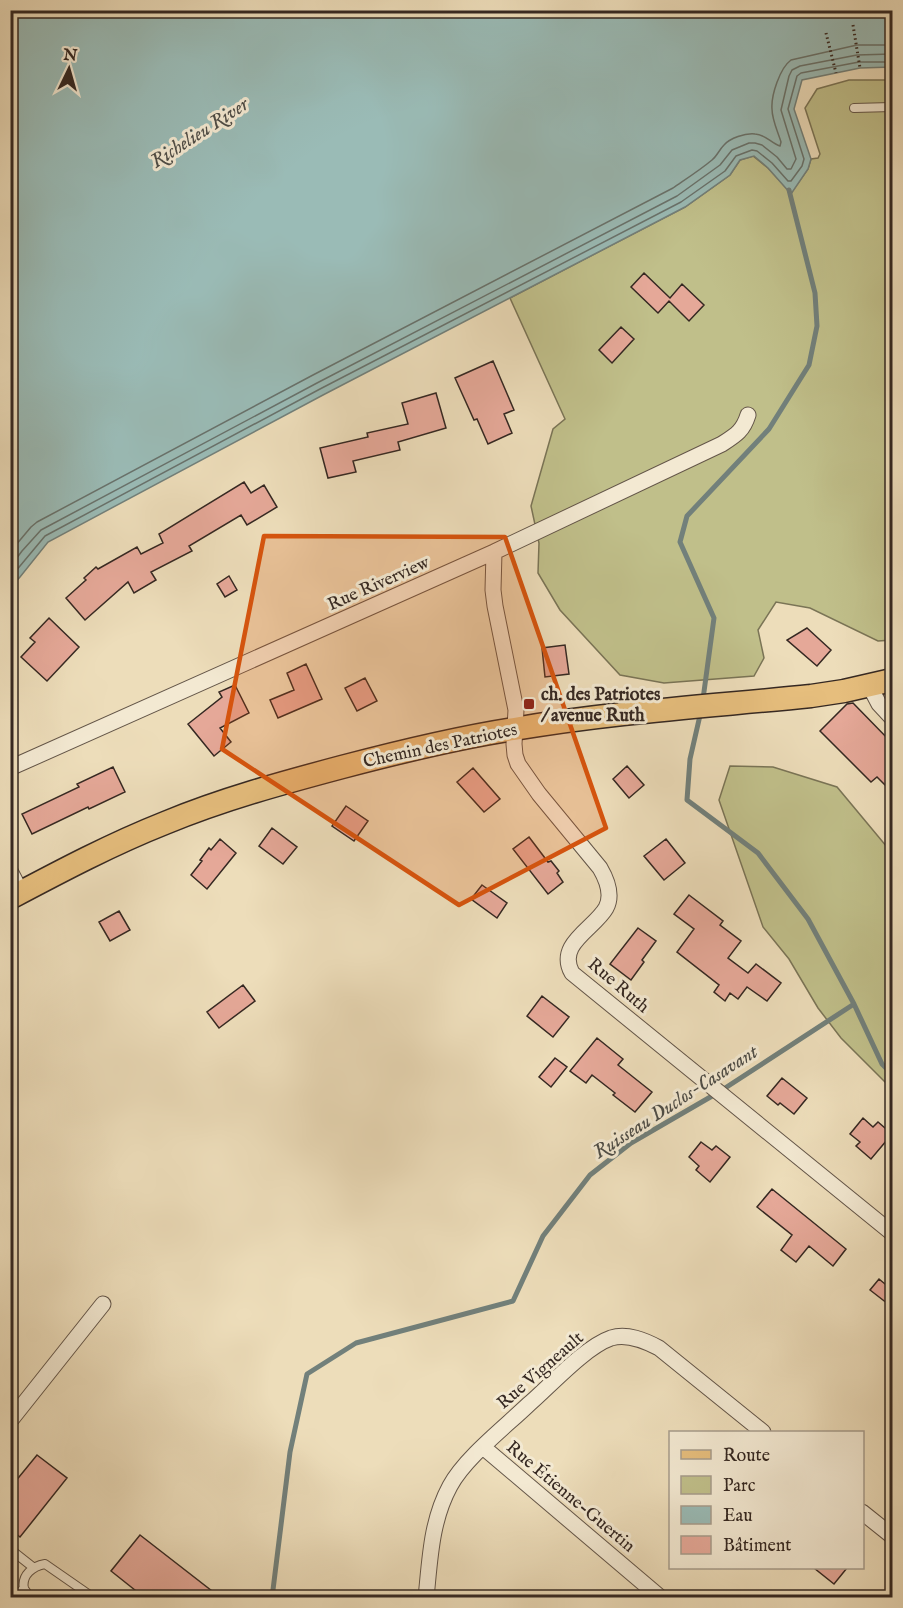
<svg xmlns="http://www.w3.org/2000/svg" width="903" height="1608" viewBox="0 0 903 1608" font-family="'IM FELL English',serif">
  <rect width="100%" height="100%" fill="#edddba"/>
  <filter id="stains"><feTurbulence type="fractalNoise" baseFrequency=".00333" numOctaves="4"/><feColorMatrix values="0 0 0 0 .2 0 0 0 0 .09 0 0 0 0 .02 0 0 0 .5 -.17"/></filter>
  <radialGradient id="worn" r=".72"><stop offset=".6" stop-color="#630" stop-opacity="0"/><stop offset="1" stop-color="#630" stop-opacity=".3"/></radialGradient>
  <path fill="#c0bf8a" stroke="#7a7456" stroke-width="1.5" d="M 849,80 L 892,80 L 892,557 L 890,570 L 892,578 L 892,640 L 878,641 L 810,608 L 776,602 L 758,630 L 764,658 L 754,676 L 664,683 L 620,675 L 560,610 L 538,573 L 539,543 L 531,506 L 553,429 L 565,419 L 510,298 L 685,207 L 730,175 L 740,160 L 753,156 L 768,168 L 791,193 L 808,169 L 811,159 L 818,158 L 820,154 L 805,108 L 817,89 Z
    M 730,766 L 773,767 L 837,787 L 892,853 L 892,1089 L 841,1038 L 818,1008 L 789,959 L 763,927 L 719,800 Z"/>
  <path fill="#9abbb6" stroke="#72807b" stroke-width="1.5" d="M 11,10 L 892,11 L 892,67 L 860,68 L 802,80 L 794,109 L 811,159 L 808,169 L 791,194 L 768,168 L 754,156 L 740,160 L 730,175 L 685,207 L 323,395 L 48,542 L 20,577 L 11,587 Z"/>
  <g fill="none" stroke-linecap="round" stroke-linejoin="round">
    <path stroke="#68726c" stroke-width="1.5" d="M 10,552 L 31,527 L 37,522 L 313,375 L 673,188 C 686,179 700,170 712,160 C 717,156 719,150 724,145 C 730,138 745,133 755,134 C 765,134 771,143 780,146 L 781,142 C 778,132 772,120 772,109 C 771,95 780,68 791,60 L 857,45 L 892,45
      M 10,567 L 22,551 L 41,530 L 317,383 L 677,196 L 720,165 L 732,150 L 749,143 L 755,143 L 762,145 L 777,157 L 787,169 L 791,169 L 796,159 L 781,110 L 789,76 L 792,70 L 800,66 L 857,55 L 892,54
      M 10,578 L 45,536 L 320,389 L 681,202 L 725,171 L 736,156 L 752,150 L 757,151 L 772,163 L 788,181 L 791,181 L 802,166 L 804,159 L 788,109 L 797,76 L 801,73 L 859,62 L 892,62"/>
    <path stroke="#72807b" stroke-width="5" d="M 703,699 L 714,618 L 680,542 L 687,516 L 769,429 L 809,365 L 817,326 L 815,293 L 789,190
      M 701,711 L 690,759 L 687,800 L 758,853 L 808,919 L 854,1004 L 882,1064 L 892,1074
      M 272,1598 L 290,1452 L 307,1374 L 356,1343 L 513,1301 L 543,1236 L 590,1175 L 631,1143 L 719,1092 L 854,1004"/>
  </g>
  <path fill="#e5a898" stroke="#352822" stroke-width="1.5" d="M 644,273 L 670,298 L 682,284 L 704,305 L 689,321 L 669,301 L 658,313 L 631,287 Z
    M 621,327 L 634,339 L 612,363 L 599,350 Z
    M 493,361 L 514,410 L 504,414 L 512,433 L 488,444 L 477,419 L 474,420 L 455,378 Z
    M 436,393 L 446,428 L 398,442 L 400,450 L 353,461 L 356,472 L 328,478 L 320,448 L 368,437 L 367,433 L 408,424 L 402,403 Z
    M 244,482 L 251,493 L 264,485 L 277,507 L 247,525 L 241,515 L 189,546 L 192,551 L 151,572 L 156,580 L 134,593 L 128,582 L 85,620 L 66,598 L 86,580 L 84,578 L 96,567 L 98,569 L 137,547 L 141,554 L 163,543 L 159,534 Z
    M 229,576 L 237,590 L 225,597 L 217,584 Z
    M 49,618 L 79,647 L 47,681 L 21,657 L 35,642 L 30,638 Z
    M 807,628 L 831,650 L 817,666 L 787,640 Z
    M 565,645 L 569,674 L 545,677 L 542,648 Z
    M 306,664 L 322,699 L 278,718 L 270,700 L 294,690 L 287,673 Z
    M 365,678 L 377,701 L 357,711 L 345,688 Z
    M 235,685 L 249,713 L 220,728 L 231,742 L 214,756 L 188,724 L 222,697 L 219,692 Z
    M 853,703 L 892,743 L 892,792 L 877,777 L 871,782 L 820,731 L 847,704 Z
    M 627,766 L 644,785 L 629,798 L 613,779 Z
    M 113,767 L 125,792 L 89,809 L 88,807 L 32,834 L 22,814 L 79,787 L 77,784 Z
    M 473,768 L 500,799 L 484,812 L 457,782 Z
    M 346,806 L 368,821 L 354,841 L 332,826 Z
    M 272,828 L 297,847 L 283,864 L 259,846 Z
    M 529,837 L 548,862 L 551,861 L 559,871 L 557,873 L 563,882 L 548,894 L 513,849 Z
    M 220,839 L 236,853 L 207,889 L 191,875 L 202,861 L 200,860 L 209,848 L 211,850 Z
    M 666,839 L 685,863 L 664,880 L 644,856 Z
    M 482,885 L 507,903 L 497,918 L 471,899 Z
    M 689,895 L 723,921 L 720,925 L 741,941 L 728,958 L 748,973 L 756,964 L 781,983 L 767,1001 L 747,987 L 738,999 L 730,993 L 725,1001 L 714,992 L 719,985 L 677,952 L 694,929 L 674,914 Z
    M 119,911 L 130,930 L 110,941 L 99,922 Z
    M 638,928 L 656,941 L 642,960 L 644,962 L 631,980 L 610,964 Z
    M 243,985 L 255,1001 L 219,1028 L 207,1012 Z
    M 542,996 L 569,1017 L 553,1037 L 527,1016 Z
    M 597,1038 L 623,1059 L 618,1065 L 652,1092 L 635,1112 L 613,1095 L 615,1093 L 592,1075 L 586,1083 L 570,1071 Z
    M 555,1058 L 567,1067 L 551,1087 L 539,1077 Z
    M 782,1078 L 807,1098 L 794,1114 L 780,1103 L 778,1105 L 767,1096 Z
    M 863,1118 L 873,1127 L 878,1122 L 892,1134 L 871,1159 L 856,1146 L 860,1142 L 850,1134 Z
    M 701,1142 L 712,1150 L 716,1146 L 730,1157 L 710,1182 L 696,1170 L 699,1166 L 689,1157 Z
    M 772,1189 L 846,1249 L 833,1266 L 809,1246 L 796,1262 L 781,1250 L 792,1235 L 757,1207 Z
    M 892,1274 L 892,1307 L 870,1290 L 879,1279 L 885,1284 Z
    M 37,1455 L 67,1478 L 20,1537 L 10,1529 L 10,1488 Z
    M 140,1535 L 221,1598 L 145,1598 L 111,1571 Z
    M 814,1568 L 847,1568 L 834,1584 Z"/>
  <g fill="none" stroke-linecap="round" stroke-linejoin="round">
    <defs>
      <path id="lane" d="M 854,108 L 892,107
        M 10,1549 L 34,1568
        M 15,1598 L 24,1588
        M 30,1598 C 29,1597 25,1589 24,1589 C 21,1575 33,1566 45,1564 L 94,1598"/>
      <path id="street" d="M 494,552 L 493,590 L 495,606 L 516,710 L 514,744 L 515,755 L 518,764 L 539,794 L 600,868 C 607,880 613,895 606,908 C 594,929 556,944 572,973 L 892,1233
        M 869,685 L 879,704 L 892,718
        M 10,768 L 494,552 L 722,444 C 736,435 743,431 748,415
        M 10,871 L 21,892
        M 10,1421 L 103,1304
        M 483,1447 L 661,1598
        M 862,1512 L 892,1536
        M 426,1598 C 430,1559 431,1521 450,1486 C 465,1458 505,1427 529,1404 C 550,1386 585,1347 611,1338 C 627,1333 644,1340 659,1348 L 763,1432"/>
      <path id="primary" d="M 10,898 C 61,871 112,844 165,823 C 223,799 282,783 342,767 C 399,752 456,738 514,729 C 613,712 712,706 811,696 L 844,691 L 892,680"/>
    </defs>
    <use href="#lane" stroke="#635548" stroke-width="10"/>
    <use href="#street" stroke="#635548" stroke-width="17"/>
    <use href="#primary" stroke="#352822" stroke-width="25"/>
    <path stroke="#352822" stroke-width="3" stroke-dasharray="1.5 3" stroke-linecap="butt" d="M 853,25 L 860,68
      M 826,33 L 836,73
      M 892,318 L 892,326"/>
    <use href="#lane" stroke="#f3e9d2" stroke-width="8"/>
    <use href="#street" stroke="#f3e9d2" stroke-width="15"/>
    <use href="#primary" stroke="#e6be7d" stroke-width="22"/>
  </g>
  <path fill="#d6540e" fill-opacity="0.2" stroke="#d6540e" stroke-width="4.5" stroke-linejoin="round" d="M 264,536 L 505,537 L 606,828 L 459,905 L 222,749 Z"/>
  <rect fill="#8f2418" stroke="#f3e9d2" stroke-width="2" x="523" y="698" width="12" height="12" rx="3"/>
  <g text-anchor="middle" stroke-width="6" stroke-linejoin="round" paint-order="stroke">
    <g font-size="18" fill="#352822" stroke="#f3e9d2">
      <text transform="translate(378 583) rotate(-24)" y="6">Rue Riverview</text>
      <text transform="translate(440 745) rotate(-12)" y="6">Chemin des Patriotes</text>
      <text transform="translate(619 985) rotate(40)" y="6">Rue Ruth</text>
      <text transform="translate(540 1370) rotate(-41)" y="6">Rue Vigneault</text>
      <text transform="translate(571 1496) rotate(40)" y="6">Rue Étienne-Guertin</text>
    </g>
    <g font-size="18" font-weight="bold" fill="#352822" stroke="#f3e9d2" text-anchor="start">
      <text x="541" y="700">ch. des Patriotes<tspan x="541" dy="21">/ avenue Ruth</tspan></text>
    </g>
    <g font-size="20" font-style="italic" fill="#4e4d47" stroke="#f3e9d2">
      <text transform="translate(199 132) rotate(-33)" y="7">Richelieu River</text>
      <text transform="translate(675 1101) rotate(-33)" y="7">Ruisseau Duclos-Casavant</text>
    </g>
  </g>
  <rect width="903" height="1608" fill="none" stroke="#edddba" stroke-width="36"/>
  <rect x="12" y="12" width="879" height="1584" fill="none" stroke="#352822" stroke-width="3"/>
  <rect x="18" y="18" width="867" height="1572" fill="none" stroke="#352822" stroke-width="1.5"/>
  <rect x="669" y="1431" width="195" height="138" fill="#f3e9d2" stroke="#a79c8c" stroke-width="1.5"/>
  <rect x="681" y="1450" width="30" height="9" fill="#e6be7d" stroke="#a79c8c" stroke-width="1.5"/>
  <text x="723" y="1461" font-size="18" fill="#352822">Route</text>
  <rect x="681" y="1476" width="30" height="18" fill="#c0bf8a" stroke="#a79c8c" stroke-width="1.5"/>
  <text x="723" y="1491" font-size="18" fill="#352822">Parc</text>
  <rect x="681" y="1506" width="30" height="18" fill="#9abbb6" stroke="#a79c8c" stroke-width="1.5"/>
  <text x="723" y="1521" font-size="18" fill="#352822">Eau</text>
  <rect x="681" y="1536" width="30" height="18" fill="#e5a898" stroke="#a79c8c" stroke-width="1.5"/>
  <text x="723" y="1551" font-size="18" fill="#352822">Bâtiment</text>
  <g transform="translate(69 69) rotate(5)" stroke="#f3e9d2" stroke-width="4.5" paint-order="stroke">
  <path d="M0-4.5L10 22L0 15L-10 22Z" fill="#352822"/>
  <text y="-9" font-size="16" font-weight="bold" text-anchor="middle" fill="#352822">N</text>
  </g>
  <rect width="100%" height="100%" filter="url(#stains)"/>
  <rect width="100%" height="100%" fill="url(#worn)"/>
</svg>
